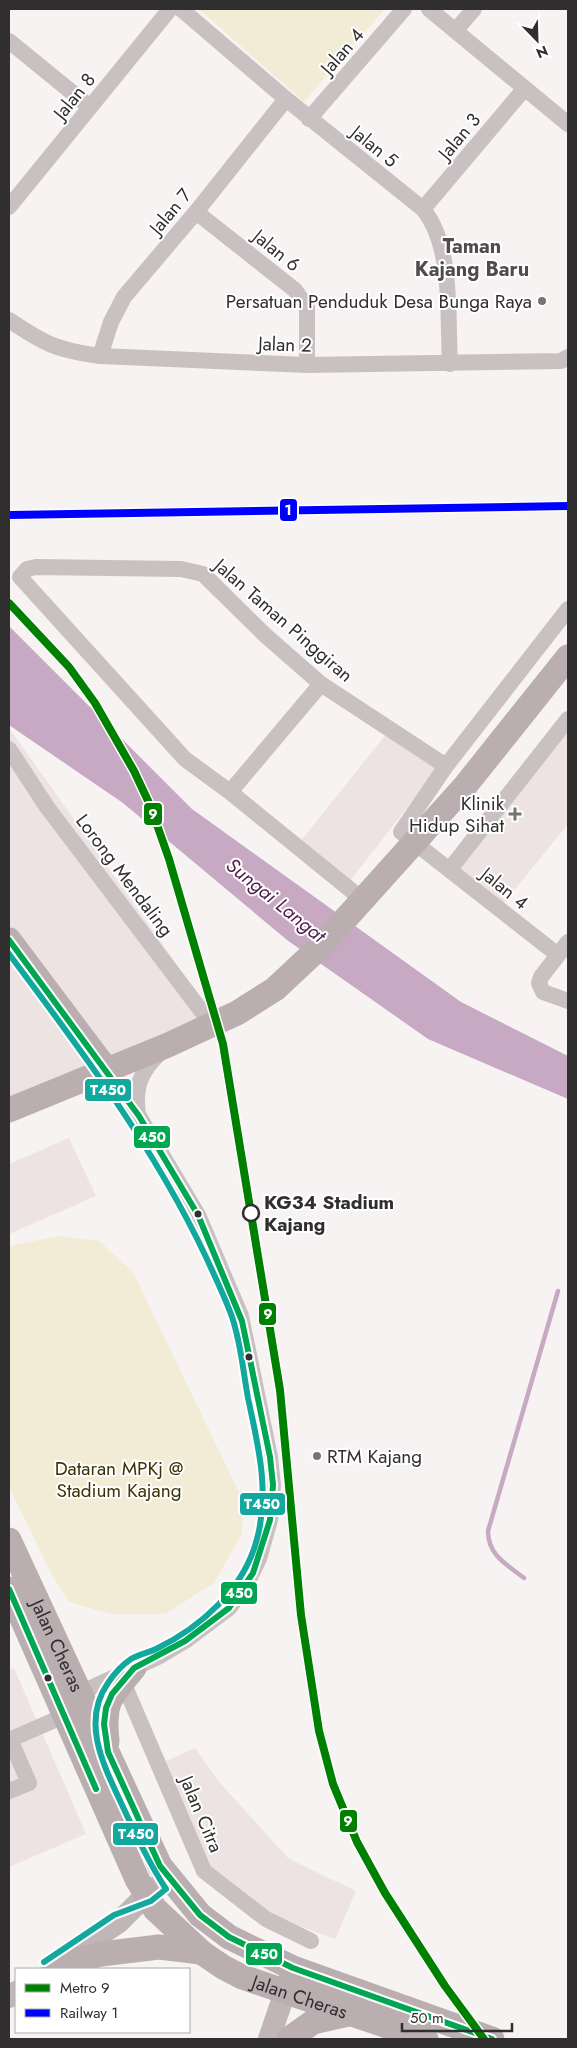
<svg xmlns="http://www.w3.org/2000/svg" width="577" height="2048" viewBox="0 0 577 2048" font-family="Jost,sans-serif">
  <rect width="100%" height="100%" fill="#f6f3f2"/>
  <path fill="#ece3e2" d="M 9,728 L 212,1014 L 9,1100 Z
    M 568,729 L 568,824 L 503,904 L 457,868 Z
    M 387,733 L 438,768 L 349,882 L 300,842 Z
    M 69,1138 L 96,1196 L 9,1234 L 9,1164 Z
    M 14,1668 L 86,1834 L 9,1867 L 9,1670 Z
    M 195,1748 L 220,1783 L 289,1859 L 356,1891 L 335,1939 L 269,1915 L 210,1867 L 164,1762 Z"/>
  <path fill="#f2ecd6" d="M 199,9 L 385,9 L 304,102 Z
    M 59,1236 L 99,1241 L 133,1272 L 245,1505 L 241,1536 L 214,1583 L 165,1614 L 111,1614 L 69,1602 L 52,1575 L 9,1487 L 9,1246 Z"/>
  <path fill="#c7a9c3" d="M 9,626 L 192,809 L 461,1002 L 568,1056 L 568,1099 L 428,1039 L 287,940 L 123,803 L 9,725 Z"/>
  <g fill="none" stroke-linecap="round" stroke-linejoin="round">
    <path stroke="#c7a9c3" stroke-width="4.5" d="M 524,1578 C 506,1564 488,1555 488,1531 L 558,1291"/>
    <path stroke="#c9c0c2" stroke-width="16" d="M 181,9 L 286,99 L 423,209 C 454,247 447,317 450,364
      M 429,9 L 568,124
      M 456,30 L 474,9
      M 9,41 L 90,107
      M 309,119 L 404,9
      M 9,207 L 170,9
      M 423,209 L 525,88
      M 196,212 L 295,290 L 307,307 L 307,365
      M 9,320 C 45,344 56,350 100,356 L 307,365 L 561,361 L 568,357
      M 100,356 L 111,322 L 124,297 L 196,212 L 286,99
      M 9,749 L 47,807 L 212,1025
      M 230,792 L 321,684
      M 450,869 L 568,719
      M 363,900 L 230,792 L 185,759 L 20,577 L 27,569 L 36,567 L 181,569 L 203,574 L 265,635 L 321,684 L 446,766
      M 568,942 L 541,977 L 539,983 L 543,992 L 568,1001
      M 558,955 L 401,832 L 446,766 L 568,609
      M 138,1114 C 134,1087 141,1070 161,1052
      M 123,1682 L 204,1871 L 266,1919 L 311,1941
      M 80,1693 L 160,1656 L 185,1641 L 229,1608 L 244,1589 L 259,1559 L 270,1520 L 273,1485 L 270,1457 L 241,1316 L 198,1215 L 139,1116 L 106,1069
      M 9,1740 L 64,1716
      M 9,1791 L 29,1783 L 10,1739"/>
    <path stroke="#c0b6b8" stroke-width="22" d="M 59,1962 L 119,1922 L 146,1895 L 169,1878
      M 9,1997 L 16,1992
      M 269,2039 L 291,1974"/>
    <g stroke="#baaeb1" stroke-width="25">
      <path d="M 9,940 L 106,1069"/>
      <path d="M 9,1110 L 168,1045 L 237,1013 L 275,989 L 321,946 L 465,786 L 568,657"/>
      <path id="s1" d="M 9,1540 L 160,1866 L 200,1915 L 229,1937 L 293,1968 L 492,2039"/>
      <path id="s2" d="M 9,1589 L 137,1879 L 155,1909 L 201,1952 L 223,1967 L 242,1977 L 426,2039"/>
      <path d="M 107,1741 C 103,1701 110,1697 134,1668"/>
      <path d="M 54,1966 L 101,1954 L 159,1947 L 201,1952"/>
      <path d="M 289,2039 L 313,2022 L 348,2014"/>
    </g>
    <defs>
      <path id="bus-1" d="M 9,940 L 139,1116 L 198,1215 L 242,1321 L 270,1457 L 273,1485 L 270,1520 L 253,1573 L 229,1608 L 185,1641 L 134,1668 L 112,1694 L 106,1708 L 104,1724 L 108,1752 L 160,1866 L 200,1915 L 229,1937 L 293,1968 L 492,2039
        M 9,1589 L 96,1789"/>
      <path id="bus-2" d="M 9,954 C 82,1051 154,1147 206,1257 C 215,1277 225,1297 232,1317 C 241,1343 243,1371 248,1398 C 258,1445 270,1491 257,1539 C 244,1589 201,1627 156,1649 C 148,1653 139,1654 131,1659 C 122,1665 114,1674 108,1683 C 80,1723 105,1768 123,1807 C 136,1835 149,1863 166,1889 L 151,1901 L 114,1915 L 44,1962"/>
    </defs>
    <use href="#bus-1" stroke="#fff" stroke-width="10"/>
    <use href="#bus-2" stroke="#fff" stroke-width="10"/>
    <use href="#bus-1" stroke="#00a651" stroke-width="6"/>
    <use href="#bus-2" stroke="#12a89d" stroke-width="6"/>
    <defs>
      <path id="rail-1" d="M 9,515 L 568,506"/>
    </defs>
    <use href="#rail-1" stroke="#fff" stroke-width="11"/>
    <use href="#rail-1" stroke="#00f" stroke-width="8"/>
    <defs>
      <path id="metro-1" d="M 9,603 L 69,667 L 95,703 L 134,771 L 150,805 L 169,859 L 223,1044 L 280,1390 L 301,1615 L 319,1731 L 333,1784 L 357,1842 L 385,1893 L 445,1986 L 484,2039"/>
    </defs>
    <use href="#metro-1" stroke="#fff" stroke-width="11"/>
    <use href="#metro-1" stroke="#008000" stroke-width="8"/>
  </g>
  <g fill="#757373" stroke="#fff" stroke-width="2">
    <circle cx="542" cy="301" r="5"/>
    <path d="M512.5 806.5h5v5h5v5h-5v5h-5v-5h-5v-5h5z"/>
    <circle cx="317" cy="1456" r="5"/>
  </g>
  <circle fill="#fff" stroke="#302e2e" stroke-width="2.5" cx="251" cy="1213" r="8"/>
  <g fill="#302e2e" stroke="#fff" stroke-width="2">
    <circle cx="198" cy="1214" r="4.5"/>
    <circle cx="249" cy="1357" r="4.5"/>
    <circle cx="48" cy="1678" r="4.5"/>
  </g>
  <g text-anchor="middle" stroke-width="4" stroke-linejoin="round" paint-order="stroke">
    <g font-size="19" fill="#302e2e" stroke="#fff">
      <text transform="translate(342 51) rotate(-49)" y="7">Jalan 4</text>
      <text transform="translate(74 96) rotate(-51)" y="7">Jalan 8</text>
      <text transform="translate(459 136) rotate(-50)" y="7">Jalan 3</text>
      <text transform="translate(375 146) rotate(39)" y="7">Jalan 5</text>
      <text transform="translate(170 211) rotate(-50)" y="7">Jalan 7</text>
      <text transform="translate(277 250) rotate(39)" y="7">Jalan 6</text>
      <text transform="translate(285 344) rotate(2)" y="7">Jalan 2</text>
      <text transform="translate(284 620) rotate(41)" y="7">Jalan Taman Pinggiran</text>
      <text transform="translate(125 875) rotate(53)" y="7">Lorong Mendaling</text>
      <text transform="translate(505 888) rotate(39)" y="7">Jalan 4</text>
      <text dy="7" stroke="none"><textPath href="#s1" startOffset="116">Jalan Cheras</textPath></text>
      <text transform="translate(202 1814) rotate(67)" y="7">Jalan Citra</text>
      <text dy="7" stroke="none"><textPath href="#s2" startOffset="524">Jalan Cheras</textPath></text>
    </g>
    <g font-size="19" fill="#302e2e" stroke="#fff" text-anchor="end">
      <text x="532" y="308">Persatuan Penduduk Desa Bunga Raya</text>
      <text x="504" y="810">Klinik<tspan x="504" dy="22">Hidup Sihat</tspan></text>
      <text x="327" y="1463" text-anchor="start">RTM Kajang</text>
    </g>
    <g font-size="19" font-weight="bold" fill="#302e2e" stroke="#fff" text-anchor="start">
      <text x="264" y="1209">KG34 Stadium<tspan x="264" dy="22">Kajang</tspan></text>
    </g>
    <g font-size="19" fill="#3a3305" stroke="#fff">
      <text x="119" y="1475">Dataran MPKj @<tspan x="119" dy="22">Stadium Kajang</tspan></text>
    </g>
    <g font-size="20" font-weight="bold" fill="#504c4b" stroke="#fff">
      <text x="472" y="253">Taman<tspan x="472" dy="23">Kajang Baru</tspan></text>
    </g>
    <g font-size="20" font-style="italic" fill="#511d4e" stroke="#fff">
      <text transform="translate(276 900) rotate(39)" y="7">Sungai Langat</text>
    </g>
  </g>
  <g stroke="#fff" stroke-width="2">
    <rect x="279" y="498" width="19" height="24" rx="5" fill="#00f"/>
    <rect x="143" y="802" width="20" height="24" rx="5" fill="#008000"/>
    <rect x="84" y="1078" width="48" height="24" rx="5" fill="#12a89d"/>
    <rect x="133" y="1125" width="38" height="24" rx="5" fill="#00a651"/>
    <rect x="258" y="1302" width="19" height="24" rx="5" fill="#008000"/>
    <rect x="239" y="1492" width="47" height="24" rx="5" fill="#12a89d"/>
    <rect x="220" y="1581" width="38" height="24" rx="5" fill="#00a651"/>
    <rect x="339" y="1809" width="19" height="24" rx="5" fill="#008000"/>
    <rect x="112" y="1822" width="47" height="24" rx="5" fill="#12a89d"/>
    <rect x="245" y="1942" width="38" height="24" rx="5" fill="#00a651"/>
  </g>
  <g font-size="14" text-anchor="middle" font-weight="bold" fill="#fff">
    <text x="288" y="515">1</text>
    <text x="153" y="819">9</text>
    <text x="108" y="1095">T450</text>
    <text x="152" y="1142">450</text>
    <text x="268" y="1319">9</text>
    <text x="262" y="1509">T450</text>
    <text x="239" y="1598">450</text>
    <text x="348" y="1826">9</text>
    <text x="136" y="1839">T450</text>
    <text x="264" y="1959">450</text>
  </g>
  <rect width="577" height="2048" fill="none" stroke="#302e2e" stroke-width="20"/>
  <rect x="15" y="1968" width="175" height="65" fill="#ffffff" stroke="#acabab"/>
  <rect x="25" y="1984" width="25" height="8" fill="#008000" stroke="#acabab"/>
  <text x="60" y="1993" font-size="15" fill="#302e2e">Metro 9</text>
  <rect x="25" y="2009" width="25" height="8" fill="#0000ff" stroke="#acabab"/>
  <text x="60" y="2018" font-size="15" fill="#302e2e">Railway 1</text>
  <g transform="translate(537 40) rotate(157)" stroke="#ffffff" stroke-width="4" paint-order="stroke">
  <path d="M0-4L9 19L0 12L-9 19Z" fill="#302e2e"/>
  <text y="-8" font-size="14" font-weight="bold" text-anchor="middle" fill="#302e2e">N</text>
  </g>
  <path d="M402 2023v8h110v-8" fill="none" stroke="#302e2e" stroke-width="2.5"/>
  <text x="410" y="2023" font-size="15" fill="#302e2e" stroke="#ffffff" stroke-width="4" paint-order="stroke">50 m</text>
</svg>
